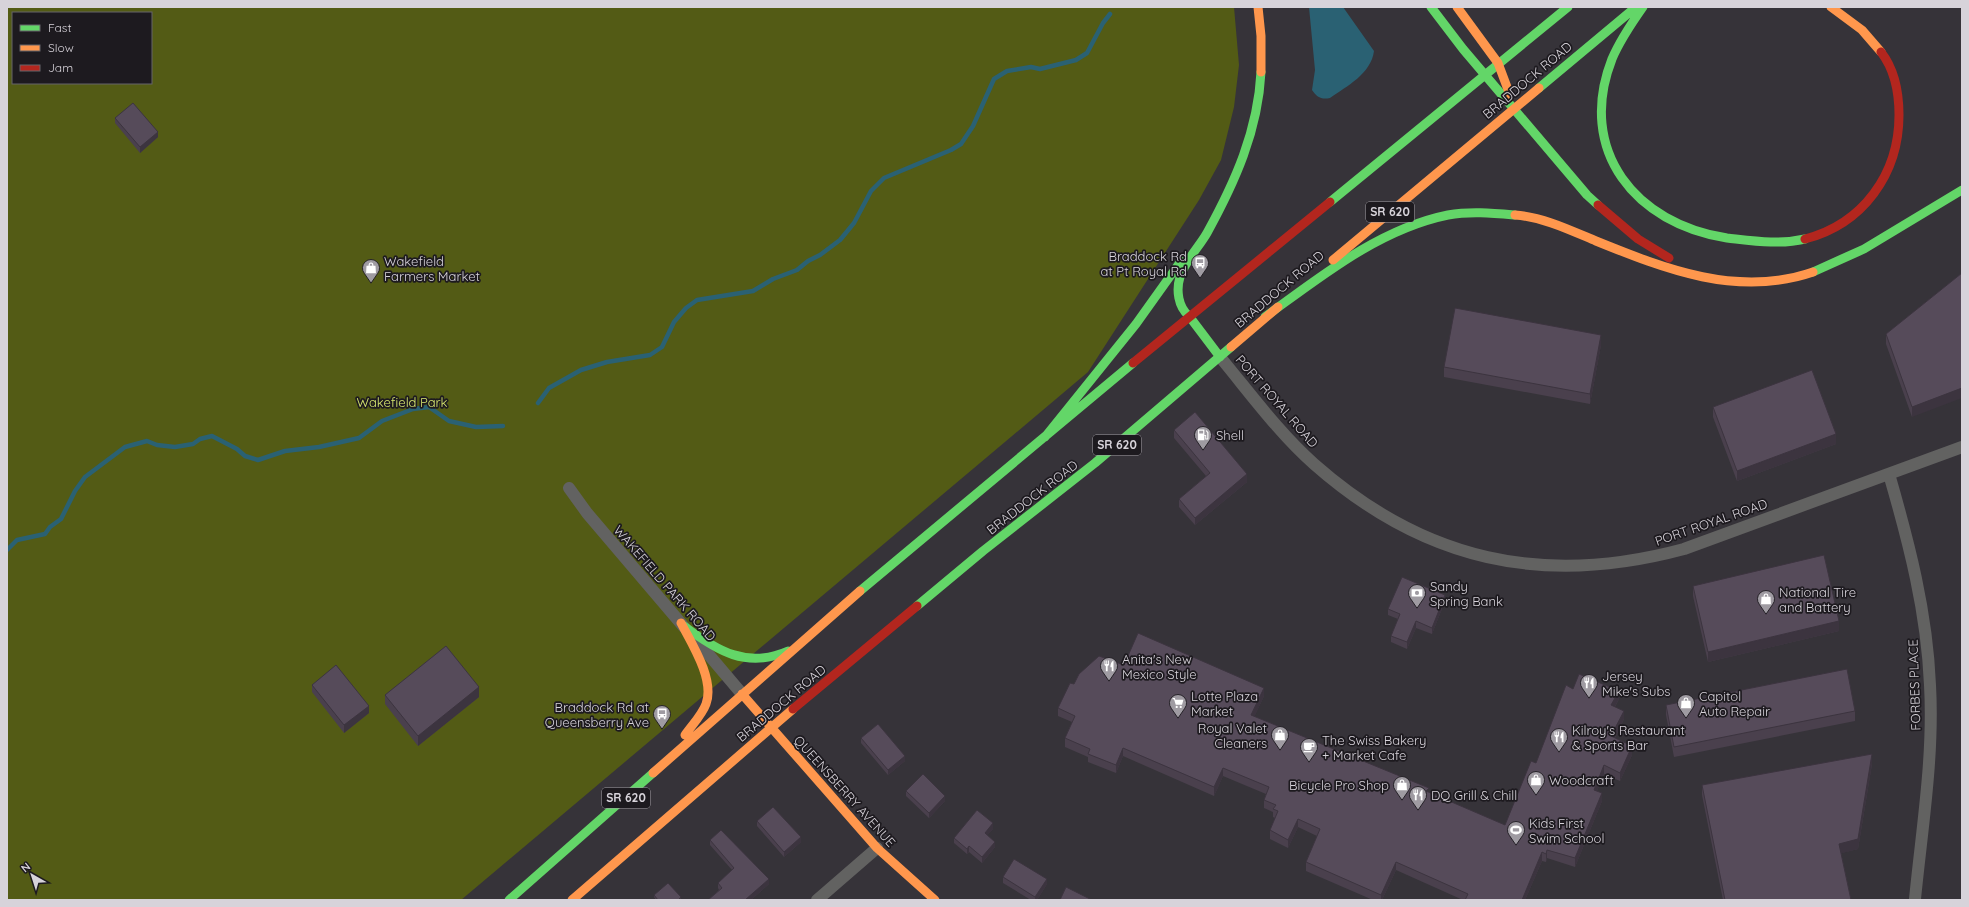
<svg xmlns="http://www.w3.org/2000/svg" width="1969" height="907" viewBox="0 0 1969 907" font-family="Quicksand,sans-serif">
  <rect width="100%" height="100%" fill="#363339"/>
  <path fill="#535b15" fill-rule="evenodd" d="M 7,7 L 1234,7 L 1239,65 L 1234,107 L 1221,160 L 1199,200 L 1088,372 L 461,900 L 7,900 ZM 13,13 L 151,13 L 151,83 L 13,83 Z"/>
  <path fill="#2a6173" d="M 1309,7 L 1343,7 L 1374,51 C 1371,74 1347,86 1330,98 C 1321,100 1317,97 1312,90 L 1315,70 Z"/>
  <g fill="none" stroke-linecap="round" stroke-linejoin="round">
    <path stroke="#2a6173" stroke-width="4.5" d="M 538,403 L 549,388 L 581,370 L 607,362 L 650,355 L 662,347 L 674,322 L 686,308 L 697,300 L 753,291 L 773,279 L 797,270 L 808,261 L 820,255 L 840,240 L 854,223 L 871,191 L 884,178 L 951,150 L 961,144 L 973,126 L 994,79 L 1007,71 L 1031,67 L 1040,69 L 1076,60 L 1087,53 L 1103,23 L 1110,14
      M 7,550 L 17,540 L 45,534 L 50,527 L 61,519 L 75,491 L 85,477 L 125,447 L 147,441 L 157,445 L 175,447 L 193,444 L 200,439 L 212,436 L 237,449 L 245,456 L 258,460 L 285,451 L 319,447 L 359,438 L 382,421 L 413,409 L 429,407 L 449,421 L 476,427 L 503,426"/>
    <path stroke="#626261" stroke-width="12" d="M 1220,357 C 1250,393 1279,433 1314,464 C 1424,561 1543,587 1684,549 L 1962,447
      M 1889,474 C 1909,543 1927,612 1930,685 C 1934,756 1922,828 1915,899
      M 569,488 L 587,513 L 684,627
      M 698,642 L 742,694
      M 817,900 L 877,848"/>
    <path stroke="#63d668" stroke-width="9" d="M 1431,7 L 1463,49 L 1587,195 L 1598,205
      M 1643,7 C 1631,24 1620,40 1612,59 C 1576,151 1636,224 1727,238 C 1754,241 1779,245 1805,239
      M 1539,88 L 1636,7
      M 1330,202 L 1568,7
      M 1813,272 L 1864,249 L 1962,190
      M 1189,316 L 1220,357
      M 1189,316 C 1178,307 1176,290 1180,277 C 1185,261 1199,247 1207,233 C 1235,182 1258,131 1261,72
      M 1265,317 C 1320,277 1379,229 1448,215 C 1470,211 1492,213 1515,215
      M 1045,437 L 1136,324 L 1181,261
      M 860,591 L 1133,363
      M 917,606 L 983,551 L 1095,463 L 1231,347
      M 684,626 C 717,651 747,669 788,651
      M 509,900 L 653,773"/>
    <path stroke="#ff974d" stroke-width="9" d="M 1258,7 L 1261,36 L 1261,72
      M 1457,7 L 1498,63 L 1510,95
      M 1831,7 L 1862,30 L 1881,52
      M 1515,215 C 1543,217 1570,230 1596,241 C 1665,269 1738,298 1813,272
      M 1333,260 L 1539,88
      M 1231,347 L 1278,307
      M 681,623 C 692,644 715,680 706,704 C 702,715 692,725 685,735
      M 742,694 L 877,848 L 935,900
      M 653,773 L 860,591
      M 572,900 L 793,709"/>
    <path stroke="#b3261e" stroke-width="9" d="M 1598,205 L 1638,239 L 1669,258
      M 1805,239 C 1863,224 1899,174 1899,115 C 1899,93 1895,70 1881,52
      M 1133,363 L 1330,202
      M 793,709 L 917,606"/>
  </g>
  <path fill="#4a404d" d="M 115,118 L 158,137 L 140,153 L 115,123 Z
    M 1962,273 L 1912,417 L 1886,344 L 1886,334 Z
    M 1601,345 L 1590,404 L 1444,377 L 1444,367 Z
    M 1713,407 L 1836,444 L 1737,481 L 1713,417 Z
    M 1174,430 L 1247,482 L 1195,525 L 1179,507 L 1179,499 L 1206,476 L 1174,438 Z
    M 1962,493 L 1962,509 L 1961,503 L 1961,494 Z
    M 1693,586 L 1839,631 L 1708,662 L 1693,596 Z
    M 1445,601 L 1432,634 L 1416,628 L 1407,649 L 1391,642 L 1391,636 L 1398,619 L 1388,615 L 1388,609 Z
    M 1124,665 L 1264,696 L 1254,717 L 1505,825 L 1573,689 L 1619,699 L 1615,707 L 1624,719 L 1615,738 L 1632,755 L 1620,781 L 1604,774 L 1597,791 L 1602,801 L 1575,867 L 1547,858 L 1546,862 L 1542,861 L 1525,900 L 1463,900 L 1396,870 L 1382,900 L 1373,900 L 1306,871 L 1306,862 L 1317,836 L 1298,827 L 1288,848 L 1270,839 L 1270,830 L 1275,818 L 1273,817 L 1273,812 L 1264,808 L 1264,800 L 1266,794 L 1223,776 L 1214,796 L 1123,756 L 1116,773 L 1088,762 L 1088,757 L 1065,747 L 1065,738 L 1072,722 L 1058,716 L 1058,708 L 1074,684 Z
    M 312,685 L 369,713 L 344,733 L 312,692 Z
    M 385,695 L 479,697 L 418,746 L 385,704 Z
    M 1666,705 L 1855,711 L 1855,721 L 1674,757 L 1666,715 Z
    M 861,738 L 905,761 L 888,775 L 861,743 Z
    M 1872,764 L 1858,849 L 1841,853 L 1851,900 L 1723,900 L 1702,795 L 1702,785 Z
    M 906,791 L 945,801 L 929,818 L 906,796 Z
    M 757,821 L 801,842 L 784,857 L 757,826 Z
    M 993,829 L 987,835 L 995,847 L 982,863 L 969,852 L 967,854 L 954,843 L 954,838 Z
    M 710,840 L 769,884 L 751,900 L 708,900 L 719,890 L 718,888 L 718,883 L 732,870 L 710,845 Z
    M 1003,877 L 1047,884 L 1037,900 L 1031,900 L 1003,883 Z
    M 654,895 L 681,897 L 680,900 L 656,900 L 654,897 Z"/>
  <path fill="#3c343f" d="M 158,132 L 158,137 L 140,153 L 140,147 Z
    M 1601,335 L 1601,345 L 1590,404 L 1590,394 Z
    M 1962,388 L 1962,398 L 1912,417 L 1912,407 Z
    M 1836,434 L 1836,444 L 1737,481 L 1737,471 Z
    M 1247,474 L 1247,482 L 1195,525 L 1195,518 Z
    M 1445,595 L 1445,601 L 1432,634 L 1432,628 Z
    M 1416,621 L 1416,628 L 1407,649 L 1407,642 Z
    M 1839,621 L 1839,631 L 1708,662 L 1708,652 Z
    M 479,687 L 479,697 L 418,746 L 418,736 Z
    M 1264,688 L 1264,696 L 1251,724 L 1251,715 Z
    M 1619,691 L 1619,699 L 1611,714 L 1611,705 Z
    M 369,706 L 369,713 L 344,733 L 344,725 Z
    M 1624,711 L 1624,719 L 1611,745 L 1611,736 Z
    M 1632,746 L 1632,755 L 1620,781 L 1620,773 Z
    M 1123,748 L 1123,756 L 1116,773 L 1116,765 Z
    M 1872,754 L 1872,764 L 1858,849 L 1839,854 L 1839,844 Z
    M 905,756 L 905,761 L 888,775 L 888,770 Z
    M 1604,765 L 1604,774 L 1594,798 L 1594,790 Z
    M 1223,768 L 1223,776 L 1214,796 L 1214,787 Z
    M 1602,793 L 1602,801 L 1575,867 L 1575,858 Z
    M 945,796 L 945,801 L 929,818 L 929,813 Z
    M 1298,819 L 1298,827 L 1288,848 L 1288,840 Z
    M 993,823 L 993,829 L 985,838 L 985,833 Z
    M 801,837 L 801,842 L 784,857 L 784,852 Z
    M 995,842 L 995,847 L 982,863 L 982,857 Z
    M 969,846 L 969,852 L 967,854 L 967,849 Z
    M 1547,850 L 1547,858 L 1546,862 L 1546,854 Z
    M 1542,852 L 1542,861 L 1525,900 L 1522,900 Z
    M 1396,862 L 1396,870 L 1382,900 L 1381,900 L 1381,895 Z
    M 769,879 L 769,884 L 751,900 L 745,900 Z
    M 1047,879 L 1047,884 L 1037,900 L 1035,900 L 1035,897 Z"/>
  <path fill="#564b5a" stroke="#3c343f" d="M 133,103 L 158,132 L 140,147 L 115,118 Z
    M 1962,273 L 1962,388 L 1912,407 L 1886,334 Z
    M 1455,308 L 1601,335 L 1590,394 L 1444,367 Z
    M 1812,370 L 1836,434 L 1737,471 L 1713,407 Z
    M 1195,412 L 1247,474 L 1195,518 L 1179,499 L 1210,473 L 1174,430 Z
    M 1824,555 L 1839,621 L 1708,652 L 1693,586 Z
    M 1402,577 L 1445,595 L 1432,628 L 1416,621 L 1407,642 L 1391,636 L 1400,614 L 1388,609 Z
    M 1138,633 L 1264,688 L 1251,715 L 1429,788 L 1426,791 L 1505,825 L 1531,761 L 1536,763 L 1566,685 L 1573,689 L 1579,674 L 1619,691 L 1611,705 L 1624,711 L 1611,736 L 1632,746 L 1620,773 L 1604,765 L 1594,790 L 1602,793 L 1575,858 L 1547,850 L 1546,854 L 1542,852 L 1522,900 L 1465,900 L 1468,894 L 1396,862 L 1381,895 L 1306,862 L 1320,829 L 1298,819 L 1288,840 L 1270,830 L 1278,811 L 1273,809 L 1276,805 L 1264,800 L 1269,787 L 1223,768 L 1214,787 L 1123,748 L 1116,765 L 1088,754 L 1090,749 L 1065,738 L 1075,716 L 1058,708 L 1070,683 L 1074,684 L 1079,674 L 1099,656 L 1124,665 Z
    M 446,646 L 479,687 L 418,736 L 385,695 Z
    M 336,665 L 369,706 L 344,725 L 312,685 Z
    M 1847,669 L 1855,711 L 1674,747 L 1666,705 Z
    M 878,724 L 905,756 L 888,770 L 861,738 Z
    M 1872,754 L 1858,839 L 1839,844 L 1851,900 L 1725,900 L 1702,785 Z
    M 923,774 L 945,796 L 929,813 L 906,791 Z
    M 773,807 L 801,837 L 784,852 L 757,821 Z
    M 977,810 L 993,823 L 985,833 L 995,842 L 982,857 L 969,846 L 967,849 L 954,838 Z
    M 721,830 L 769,879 L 745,900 L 708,900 L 722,888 L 718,883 L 734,868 L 710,840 Z
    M 1014,859 L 1047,879 L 1035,897 L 1003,877 Z
    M 668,883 L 681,897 L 678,900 L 658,900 L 654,895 Z
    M 1066,887 L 1092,900 L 1060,900 Z"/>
  <defs>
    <symbol id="bus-pin" viewBox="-11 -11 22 30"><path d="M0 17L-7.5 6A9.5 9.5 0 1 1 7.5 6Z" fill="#9f9ba2" stroke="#1d1a1f"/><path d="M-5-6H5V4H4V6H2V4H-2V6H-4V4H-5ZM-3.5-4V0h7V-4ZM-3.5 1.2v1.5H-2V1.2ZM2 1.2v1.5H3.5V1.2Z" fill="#fff"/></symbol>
    <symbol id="shop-pin" viewBox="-11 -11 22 30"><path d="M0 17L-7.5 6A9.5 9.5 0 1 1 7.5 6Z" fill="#9f9ba2" stroke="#1d1a1f"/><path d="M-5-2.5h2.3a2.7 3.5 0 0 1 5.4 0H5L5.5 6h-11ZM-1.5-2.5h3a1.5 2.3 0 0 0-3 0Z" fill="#fff"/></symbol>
    <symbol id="fuel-pin" viewBox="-11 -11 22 30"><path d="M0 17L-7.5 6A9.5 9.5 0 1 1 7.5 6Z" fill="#9f9ba2" stroke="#1d1a1f"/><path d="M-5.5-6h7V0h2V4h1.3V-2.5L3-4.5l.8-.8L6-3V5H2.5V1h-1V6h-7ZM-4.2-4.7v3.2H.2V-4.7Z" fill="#fff"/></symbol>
    <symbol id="bank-pin" viewBox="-11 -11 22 30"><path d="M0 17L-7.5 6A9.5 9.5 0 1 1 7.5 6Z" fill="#9f9ba2" stroke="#1d1a1f"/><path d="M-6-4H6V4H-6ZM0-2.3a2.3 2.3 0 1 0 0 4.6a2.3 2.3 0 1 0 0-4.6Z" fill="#fff"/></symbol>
    <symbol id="restaurant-pin" viewBox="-11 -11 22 30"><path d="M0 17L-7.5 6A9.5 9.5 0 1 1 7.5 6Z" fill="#9f9ba2" stroke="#1d1a1f"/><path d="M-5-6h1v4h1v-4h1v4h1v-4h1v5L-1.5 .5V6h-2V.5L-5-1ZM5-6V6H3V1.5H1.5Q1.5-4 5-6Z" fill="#fff"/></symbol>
    <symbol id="supermarket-pin" viewBox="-11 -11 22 30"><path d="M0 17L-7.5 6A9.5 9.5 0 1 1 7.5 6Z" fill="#9f9ba2" stroke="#1d1a1f"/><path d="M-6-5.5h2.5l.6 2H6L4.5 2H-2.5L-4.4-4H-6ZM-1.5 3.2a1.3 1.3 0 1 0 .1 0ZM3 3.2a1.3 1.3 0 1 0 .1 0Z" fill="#fff"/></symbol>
    <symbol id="cafe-pin" viewBox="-11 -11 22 30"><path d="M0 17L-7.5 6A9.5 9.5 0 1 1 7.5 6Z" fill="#9f9ba2" stroke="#1d1a1f"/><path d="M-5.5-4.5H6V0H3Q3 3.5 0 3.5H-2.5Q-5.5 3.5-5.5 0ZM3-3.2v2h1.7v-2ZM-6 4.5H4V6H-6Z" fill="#fff"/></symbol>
    <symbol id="stadium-pin" viewBox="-11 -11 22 30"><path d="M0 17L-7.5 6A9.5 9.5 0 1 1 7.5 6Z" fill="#9f9ba2" stroke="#1d1a1f"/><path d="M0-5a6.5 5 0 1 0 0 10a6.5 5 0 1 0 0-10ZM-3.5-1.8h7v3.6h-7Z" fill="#fff"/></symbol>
  </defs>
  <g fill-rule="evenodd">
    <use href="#bus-pin" x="1190" y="253" width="20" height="27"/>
    <use href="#shop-pin" x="361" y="258" width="20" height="27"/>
    <use href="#fuel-pin" x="1193" y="425" width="20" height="27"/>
    <use href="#bank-pin" x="1407" y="583" width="20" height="27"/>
    <use href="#shop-pin" x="1756" y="589" width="20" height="27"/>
    <use href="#restaurant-pin" x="1099" y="656" width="20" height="27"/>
    <use href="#restaurant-pin" x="1579" y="673" width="20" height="27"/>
    <use href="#supermarket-pin" x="1168" y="693" width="20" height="27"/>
    <use href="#shop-pin" x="1676" y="693" width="20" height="27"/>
    <use href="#bus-pin" x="652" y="704" width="20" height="27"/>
    <use href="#shop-pin" x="1270" y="725" width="20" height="27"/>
    <use href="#restaurant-pin" x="1549" y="727" width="20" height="27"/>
    <use href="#cafe-pin" x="1299" y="737" width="20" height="27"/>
    <use href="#shop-pin" x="1526" y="770" width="20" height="27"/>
    <use href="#shop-pin" x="1392" y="775" width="20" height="27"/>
    <use href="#restaurant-pin" x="1408" y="785" width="20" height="27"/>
    <use href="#stadium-pin" x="1506" y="820" width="20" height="27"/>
  </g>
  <g text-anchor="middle" stroke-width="3.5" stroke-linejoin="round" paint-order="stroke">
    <g fill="#1d1a1f" stroke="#9f9ca2" stroke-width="1">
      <rect x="1366" y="202" width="48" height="20" rx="3"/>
      <rect x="1093" y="435" width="48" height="20" rx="3"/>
      <rect x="602" y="788" width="48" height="20" rx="3"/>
    </g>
    <g font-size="12" font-weight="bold" fill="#d7d3da">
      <text x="1390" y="216">SR 620</text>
      <text x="1117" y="449">SR 620</text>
      <text x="626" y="802">SR 620</text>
    </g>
    <g font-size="13" fill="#d7d3da" stroke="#1d1a1f">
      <text transform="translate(1527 80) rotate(-40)" y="5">BRADDOCK ROAD</text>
      <text transform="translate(1279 289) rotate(-40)" y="5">BRADDOCK ROAD</text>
      <text transform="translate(1277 401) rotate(49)" y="5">PORT ROYAL ROAD</text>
      <text transform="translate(1032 497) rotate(-38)" y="5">BRADDOCK ROAD</text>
      <text transform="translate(1711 522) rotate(-19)" y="5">PORT ROYAL ROAD</text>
      <text transform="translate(665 583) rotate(49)" y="5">WAKEFIELD PARK ROAD</text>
      <text transform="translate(1914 685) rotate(-92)" y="5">FORBES PLACE</text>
      <text transform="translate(781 703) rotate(-40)" y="5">BRADDOCK ROAD</text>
      <text transform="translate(845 791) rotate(48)" y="5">QUEENSBERRY AVENUE</text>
    </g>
    <g font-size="13" fill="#d7d3da" stroke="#1d1a1f" text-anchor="start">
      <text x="1187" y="261" text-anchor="end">Braddock Rd<tspan x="1187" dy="15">at Pt Royal Rd</tspan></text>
      <text x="384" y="266">Wakefield<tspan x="384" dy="15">Farmers Market</tspan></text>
      <text x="1216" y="440">Shell</text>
      <text x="1430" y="591">Sandy<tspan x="1430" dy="15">Spring Bank</tspan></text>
      <text x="1779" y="597">National Tire<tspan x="1779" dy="15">and Battery</tspan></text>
      <text x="1122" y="664">Anita's New<tspan x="1122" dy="15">Mexico Style</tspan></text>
      <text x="1602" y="681">Jersey<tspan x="1602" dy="15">Mike's Subs</tspan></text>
      <text x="1191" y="701">Lotte Plaza<tspan x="1191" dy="15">Market</tspan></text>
      <text x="1699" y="701">Capitol<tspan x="1699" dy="15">Auto Repair</tspan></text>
      <text x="649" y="712" text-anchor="end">Braddock Rd at<tspan x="649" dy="15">Queensberry Ave</tspan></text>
      <text x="1267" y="733" text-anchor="end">Royal Valet<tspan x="1267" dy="15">Cleaners</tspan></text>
      <text x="1572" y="735">Kilroy's Restaurant<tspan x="1572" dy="15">&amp; Sports Bar</tspan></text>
      <text x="1322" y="745">The Swiss Bakery<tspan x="1322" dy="15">+ Market Cafe</tspan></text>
      <text x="1549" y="785">Woodcraft</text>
      <text x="1389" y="790" text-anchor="end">Bicycle Pro Shop</text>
      <text x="1431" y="800">DQ Grill &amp; Chill</text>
      <text x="1529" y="828">Kids First<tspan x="1529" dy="15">Swim School</tspan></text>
    </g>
    <g font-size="13" fill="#d8e870" stroke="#1d1a1f">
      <text x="402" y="407">Wakefield Park</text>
    </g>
  </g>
  <rect width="1969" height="907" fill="none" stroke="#d7d3da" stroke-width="16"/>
  <rect x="12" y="12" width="140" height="72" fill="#1d1a1f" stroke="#67646a"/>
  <rect x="20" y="25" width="20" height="6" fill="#63d668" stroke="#67646a"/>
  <text x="48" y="32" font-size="12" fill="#d7d3da">Fast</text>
  <rect x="20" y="45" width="20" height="6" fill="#ff974d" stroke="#67646a"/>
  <text x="48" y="52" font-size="12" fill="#d7d3da">Slow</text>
  <rect x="20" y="65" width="20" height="6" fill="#b3261e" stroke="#67646a"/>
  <text x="48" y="72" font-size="12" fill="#d7d3da">Jam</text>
  <g transform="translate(32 875) rotate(321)" stroke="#1d1a1f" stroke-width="3" paint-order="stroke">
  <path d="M0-3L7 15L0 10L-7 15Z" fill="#d7d3da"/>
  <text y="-6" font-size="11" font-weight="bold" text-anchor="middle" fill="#d7d3da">N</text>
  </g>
</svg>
